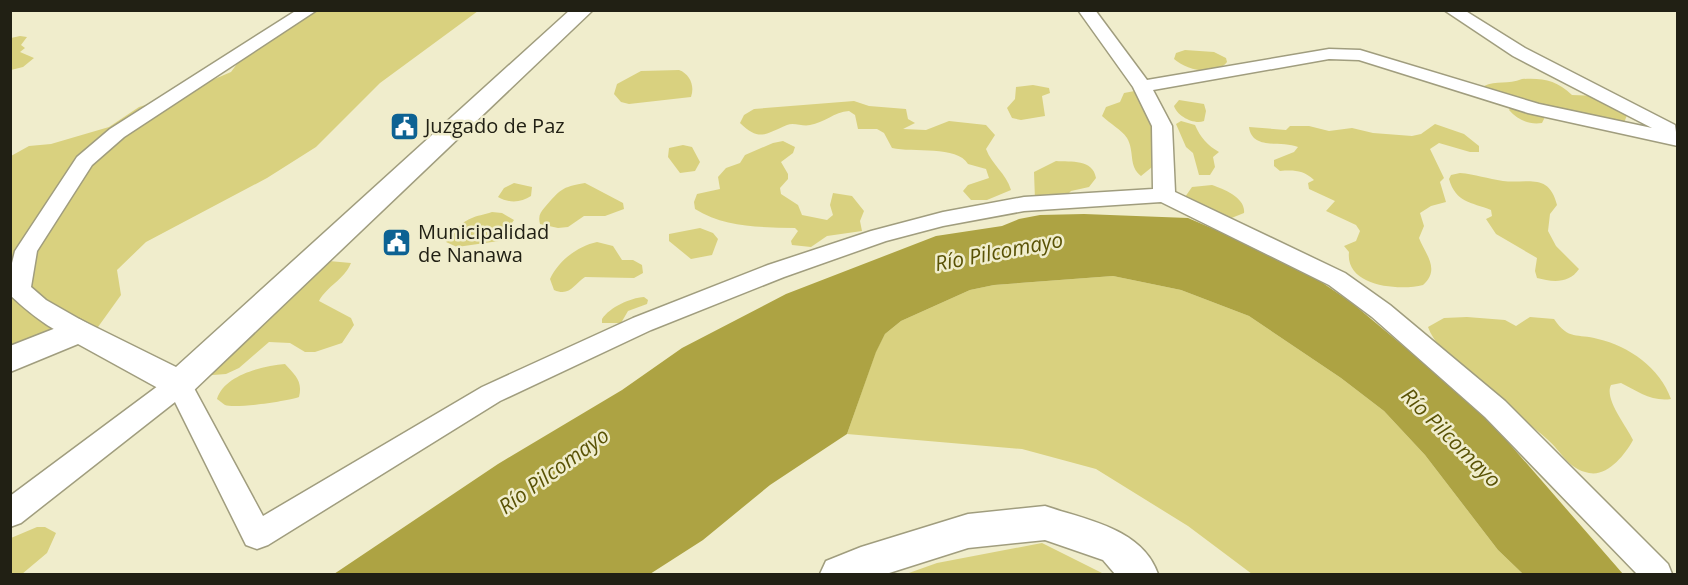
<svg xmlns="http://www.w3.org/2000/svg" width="1688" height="585" viewBox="0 0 1688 585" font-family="'Open Sans',sans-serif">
  <rect width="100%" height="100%" fill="#f0edcc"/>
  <path fill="#d9d17f" d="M 294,11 L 478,11 L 380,83 L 316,147 L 267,178 L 146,242 L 117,270 L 121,295 L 98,327 L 11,372 L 11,156 L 29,146 L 51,144 L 109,127 L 139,107 L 177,95 L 231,72 L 259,34 Z
    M 20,36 L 27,37 L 21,45 L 25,48 L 20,52 L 34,58 L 23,67 L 11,70 L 11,38 Z
    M 1185,50 L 1214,52 L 1226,58 L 1227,62 C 1215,77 1186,70 1174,59 L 1176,53 Z
    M 679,70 C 690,74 695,86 691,97 L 629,104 L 621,102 L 614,94 L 617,84 L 641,71 Z
    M 1522,79 C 1544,78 1556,80 1572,95 L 1598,96 L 1627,115 L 1624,123 L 1546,115 L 1542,123 C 1529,125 1518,120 1509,110 L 1511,107 L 1483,91 L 1484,86 C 1496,80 1508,85 1522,79 Z
    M 1033,85 L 1049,88 L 1050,93 L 1042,96 L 1045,116 L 1021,120 L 1012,118 L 1007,108 L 1015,99 L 1016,87 Z
    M 1140,90 L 1155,135 L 1157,163 L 1141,176 C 1128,166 1135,152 1127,138 C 1121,129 1110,124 1102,116 L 1106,107 L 1120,102 L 1124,93 Z
    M 1179,100 L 1204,104 L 1206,111 L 1204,121 C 1194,125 1177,116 1174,106 Z
    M 854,101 L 869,106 L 906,109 L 908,119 L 915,123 L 903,129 L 926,130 L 949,121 L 986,125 L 995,135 L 986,149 C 992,165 1006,173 1011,190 L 987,200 L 971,200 L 963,191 L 968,185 L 989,178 L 986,169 L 968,164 C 957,145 913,153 892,148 L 884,133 L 877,129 L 858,129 L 855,115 L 849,111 C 834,112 824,123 810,125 C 803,127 794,122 787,125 C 765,134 760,142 740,123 L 744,115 L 754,109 Z
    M 1181,121 L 1195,125 C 1200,137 1208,146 1219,152 L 1213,157 L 1215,167 L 1210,175 L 1199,175 L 1193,153 L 1186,147 L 1176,124 Z
    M 1435,124 L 1464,134 L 1479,146 L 1479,152 L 1470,152 L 1439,143 L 1430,149 L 1444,178 L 1440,182 L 1446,202 L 1431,206 L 1420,213 L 1424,226 L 1419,238 C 1425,254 1441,269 1423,285 C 1400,291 1345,287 1349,252 L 1344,246 L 1356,241 L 1360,231 L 1356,225 L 1326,211 L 1335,201 L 1309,189 L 1308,183 L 1314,180 C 1303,170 1294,170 1280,171 L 1274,166 L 1274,160 L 1294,152 L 1298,147 C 1282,140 1252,151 1249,127 L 1286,130 L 1290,126 L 1309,126 L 1329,131 L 1352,128 L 1373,133 L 1412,136 L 1421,134 Z
    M 783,141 L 795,147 L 793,153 L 781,162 L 788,174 L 788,179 L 780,188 L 781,194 L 798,205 L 802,215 L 827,220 L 833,215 L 830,205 L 833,193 L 852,196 L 864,211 L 860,221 L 862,231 L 827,236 L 811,247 L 792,245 L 791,241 L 798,231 L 795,228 C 760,227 725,228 695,209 L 694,202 L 697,194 L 720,189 L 718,177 L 726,168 L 740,163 L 745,155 L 773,143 Z
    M 683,145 L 692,147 L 700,162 L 695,171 L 680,173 L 668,157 L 669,148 Z
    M 1056,161 C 1071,162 1093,159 1096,178 L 1089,187 L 1071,191 L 1063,199 L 1035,200 L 1034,172 Z
    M 1460,173 C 1475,174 1488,179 1503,181 C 1527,184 1549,172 1557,205 L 1550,214 L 1548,231 L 1556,246 L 1579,269 C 1569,284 1552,282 1537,278 L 1535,271 L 1537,258 L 1496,234 L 1486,219 L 1492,216 L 1491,210 C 1471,202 1456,203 1449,179 L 1451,175 Z
    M 514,183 L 532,187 L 531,196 C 521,203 508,203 498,197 L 504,188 Z
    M 585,183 L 623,203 L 624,209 L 605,216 L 584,216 L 568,227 L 558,228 L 540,224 C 538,216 540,213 545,207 C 560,190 561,187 585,183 Z
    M 1212,185 C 1224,189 1246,198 1244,213 L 1229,219 L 1185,197 L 1192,187 Z
    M 492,212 L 502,213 L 514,220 L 499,241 L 457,247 L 446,242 L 450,234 L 455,233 C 464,217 476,217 492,212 Z
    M 700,228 L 713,233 L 718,239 L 712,255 L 691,259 L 669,241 L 669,234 Z
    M 597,242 L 613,246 L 622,260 L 633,260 L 642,265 L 643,273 L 634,278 L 585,277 C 574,284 570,297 554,290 L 550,279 C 558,261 578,246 597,242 Z
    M 329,261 L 351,263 C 344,280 327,286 319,301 L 351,318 L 354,325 L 342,343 L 315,352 L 305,352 L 290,343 L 269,342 L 239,368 L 226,374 L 200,376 Z
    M 1113,276 L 1181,290 L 1249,316 L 1341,378 L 1384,411 L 1425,455 L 1498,550 L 1523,574 L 1252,574 L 1188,526 L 1096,469 L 1022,449 L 847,434 L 876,351 L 885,334 L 901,321 L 970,290 L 994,285 Z
    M 644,297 L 648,300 L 647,304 L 628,311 L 621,323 L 602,323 L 602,319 C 610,307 630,298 644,297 Z
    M 1467,317 L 1505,320 L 1516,326 L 1530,317 L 1554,319 C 1569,341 1577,333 1598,339 C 1629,346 1660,368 1671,399 C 1652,402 1637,391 1621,383 L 1611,385 C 1604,399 1626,425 1633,440 C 1625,455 1607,477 1589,473 C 1568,469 1562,452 1547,439 C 1518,413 1440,362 1428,327 L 1444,318 Z
    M 285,364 C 295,375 303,381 299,397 C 288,401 235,409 225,405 C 222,403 220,401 217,399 C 224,375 262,366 285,364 Z
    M 37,527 L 45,527 L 56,533 L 47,553 L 22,574 L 11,574 L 11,538 Z
    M 1042,543 L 1104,574 L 906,574 L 937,563 Z"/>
  <path fill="#ada343" d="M 1084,214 L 1188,218 L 1295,264 L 1352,303 L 1481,411 L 1623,574 L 1523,574 L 1498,550 L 1425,455 L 1384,411 L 1341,378 L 1249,316 L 1181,290 L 1113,276 L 994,285 L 970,290 L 901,321 L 885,334 L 876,352 L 847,434 L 770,485 L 703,540 L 650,574 L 334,574 L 498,464 L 622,390 L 682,348 L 786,294 L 936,236 L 1002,226 L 1019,219 L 1040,215 Z"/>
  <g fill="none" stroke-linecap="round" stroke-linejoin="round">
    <defs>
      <path id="minor" d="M 297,10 L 317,10 L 124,137 L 92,165 L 37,251 L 31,287 L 46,300 L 88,324 L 92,331 L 88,338 C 65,344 26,310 10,295 L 10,271 L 15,251 L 77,157 L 110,129 Z
        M 1078,10 L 1095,10 L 1147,80 L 1329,49 L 1360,50 L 1539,104 L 1652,128 L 1513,56 L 1444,10 L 1464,10 L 1525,48 L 1675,125 L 1678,146 L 1528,113 L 1359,60 L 1329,59 L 1153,90 L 1172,126 L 1175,192 L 1345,273 L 1390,305 L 1505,401 L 1668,564 L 1672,574 L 1637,574 L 1485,417 L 1372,317 L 1329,285 L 1161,202 L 1024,211 L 943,226 L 886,241 L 784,277 L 651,330 L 500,401 L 268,545 L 257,549 L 246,545 L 175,402 L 21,523 L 10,527 L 10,496 L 170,377 L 179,374 L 188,377 L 263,516 L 482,387 L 633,318 L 768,265 L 871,231 L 943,212 L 1024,197 L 1153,189 L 1152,126 L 1133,87 Z"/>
      <path id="tertiary" d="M 570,10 L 593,10 L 191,393 L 179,397 L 167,393 L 78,344 L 10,372 L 10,346 L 79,319 L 176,367 Z
        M 1045,506 C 1086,520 1142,528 1158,574 L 1115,574 L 1103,560 L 1045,540 L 968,548 L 886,574 L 820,574 L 826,561 L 861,547 L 968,514 Z"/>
    </defs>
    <use href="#minor" stroke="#a09d7e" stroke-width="3"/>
    <use href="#tertiary" stroke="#a09d7e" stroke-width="3"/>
    <use href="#minor" fill="#fff" fill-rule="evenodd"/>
    <use href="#tertiary" fill="#fff" fill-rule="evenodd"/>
  </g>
  <defs>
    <symbol id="civic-square" viewBox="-11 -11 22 22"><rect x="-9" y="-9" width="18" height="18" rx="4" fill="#0d6293" stroke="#f0edcc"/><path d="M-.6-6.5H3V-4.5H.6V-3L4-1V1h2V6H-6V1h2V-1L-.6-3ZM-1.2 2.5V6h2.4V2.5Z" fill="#fff"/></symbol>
  </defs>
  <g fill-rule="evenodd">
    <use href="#civic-square" x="388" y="110" width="33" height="33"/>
    <use href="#civic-square" x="380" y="226" width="33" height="33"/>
  </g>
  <g text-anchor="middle" stroke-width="5" stroke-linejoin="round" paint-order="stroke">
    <g font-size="20" fill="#212014" stroke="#f0edcc" text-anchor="start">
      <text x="425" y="133">Juzgado de Paz</text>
      <text x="418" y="239">Municipalidad<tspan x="418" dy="23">de Nanawa</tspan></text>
    </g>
    <g font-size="21" font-style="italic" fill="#595205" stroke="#f0edcc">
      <text transform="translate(999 252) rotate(-11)" y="7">Río Pilcomayo</text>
      <text transform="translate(1451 438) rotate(45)" y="7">Río Pilcomayo</text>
      <text transform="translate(554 471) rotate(-36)" y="7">Río Pilcomayo</text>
    </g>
  </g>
  <rect width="1688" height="585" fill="none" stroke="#212014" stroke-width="24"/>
</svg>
